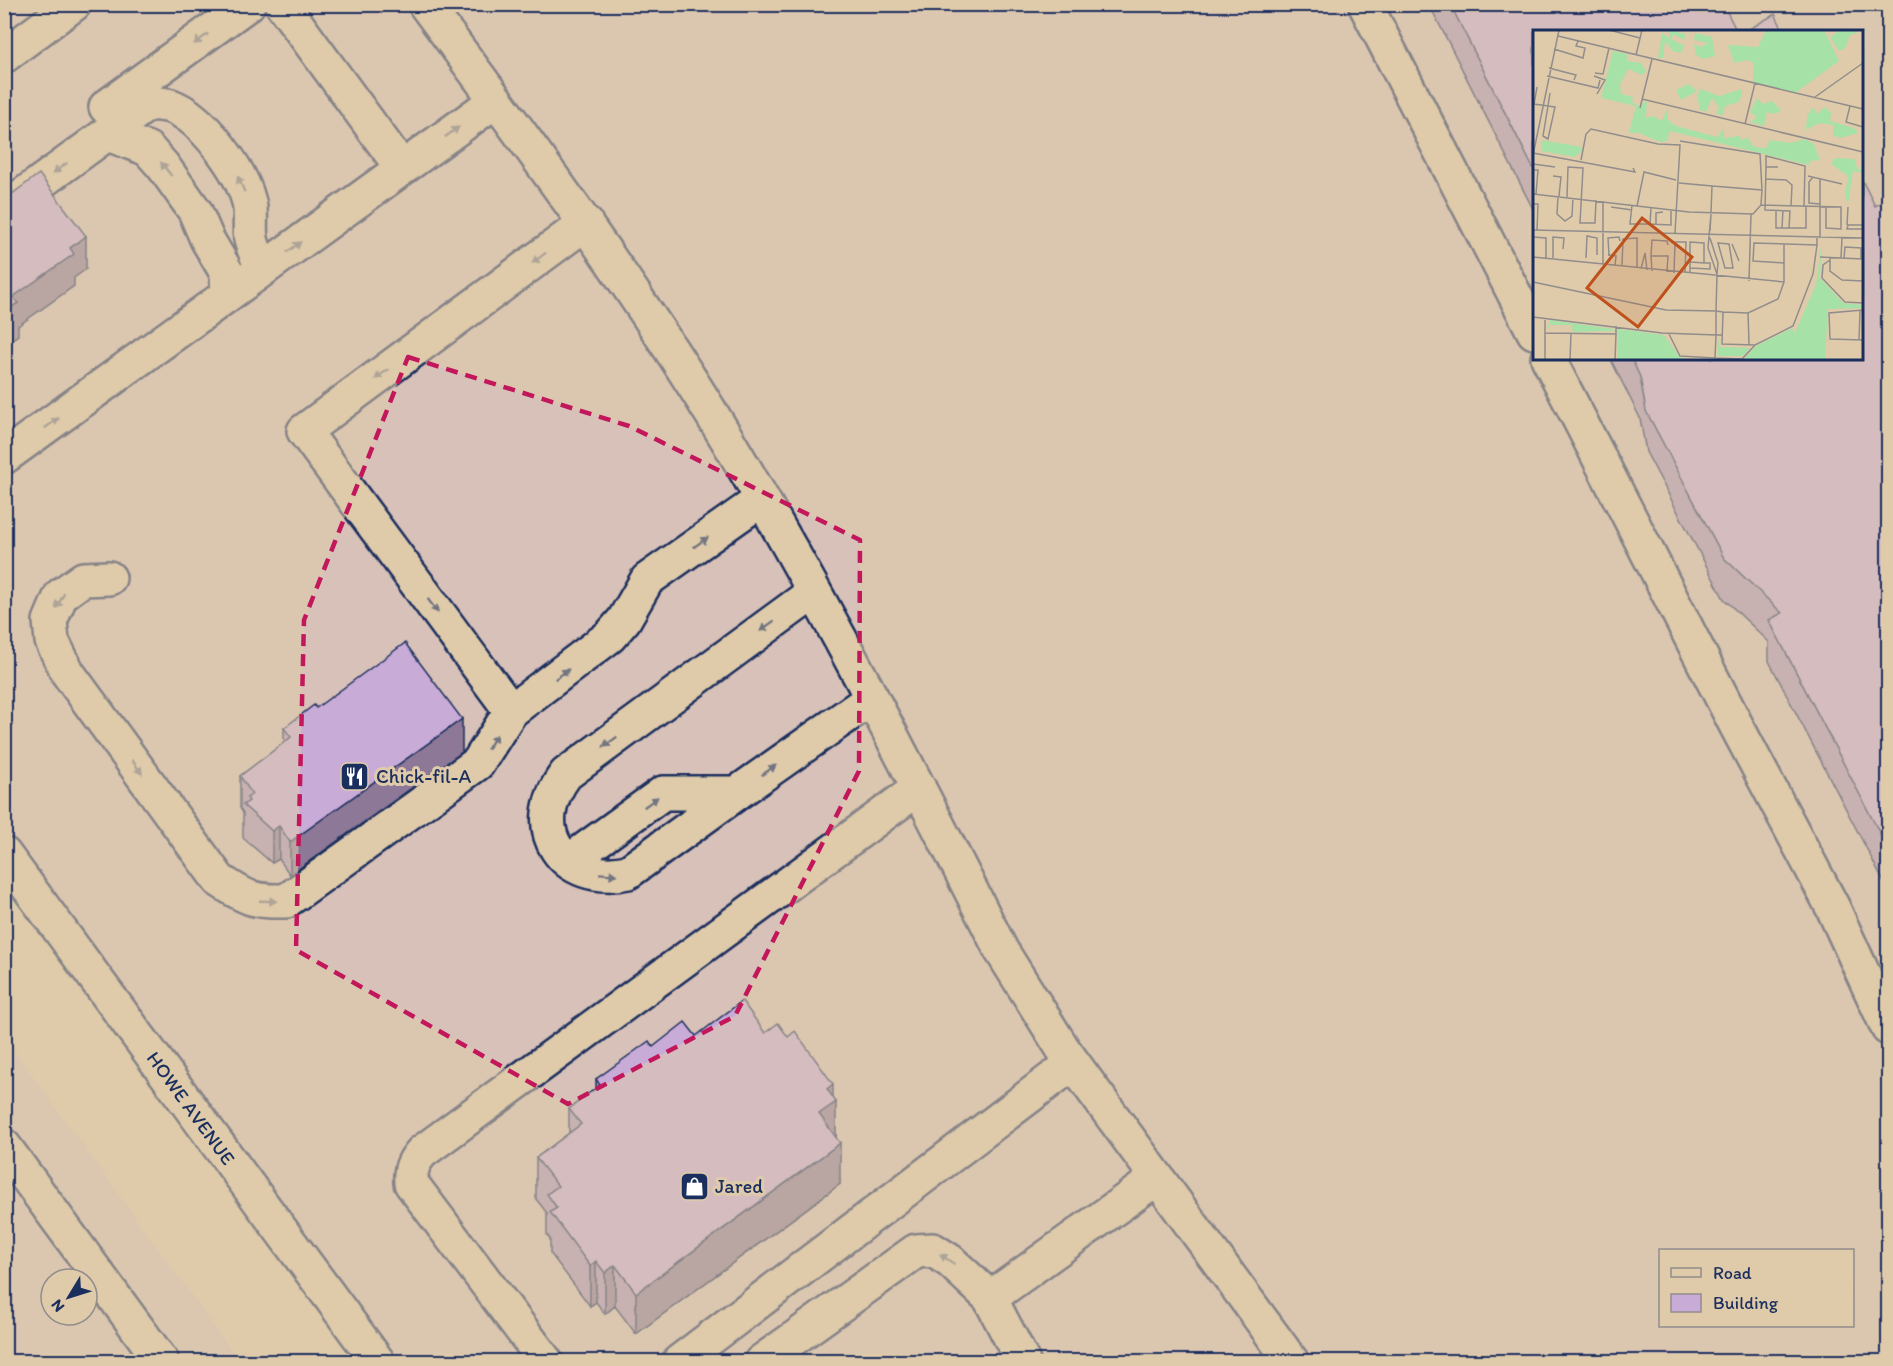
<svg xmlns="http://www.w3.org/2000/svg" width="1893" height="1366" viewBox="0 0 1893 1366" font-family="Itim,sans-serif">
  <rect width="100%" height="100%" fill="#dfcbaa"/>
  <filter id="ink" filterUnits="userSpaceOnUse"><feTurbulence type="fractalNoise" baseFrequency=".0167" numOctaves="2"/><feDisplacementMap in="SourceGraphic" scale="12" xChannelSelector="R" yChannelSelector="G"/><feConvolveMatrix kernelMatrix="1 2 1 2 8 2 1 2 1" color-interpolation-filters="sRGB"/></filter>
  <g filter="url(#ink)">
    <path fill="#d8c1b8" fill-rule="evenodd" d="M 4,5 L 1888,5 L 1888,1361 L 378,1361 L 5,854 ZM 1534,32 L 1862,32 L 1862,358 L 1534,358 ZM 1660,1250 L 1852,1250 L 1852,1326 L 1660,1326 Z
      M 5,1038 L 239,1361 L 5,1361 ZM 51,1279 L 87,1279 L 87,1315 L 51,1315 Z"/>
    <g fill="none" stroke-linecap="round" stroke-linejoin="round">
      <defs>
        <path id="minor" d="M 282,4 L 402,168
          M 425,4 C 530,146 636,288 727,439 C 826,605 914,777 1001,950 L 1063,1049 L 1292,1362
          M 1365,4 L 1534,332
          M 4,56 L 74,4
          M 106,107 L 248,4
          M 108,134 L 148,149 L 163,166 L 195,211 L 207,239 L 227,273 L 228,294
          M 4,209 L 149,103 C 157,104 164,104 171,106 C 203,118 241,170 249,202 C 252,214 249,227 251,239 C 253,249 259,260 263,269
          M 586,223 L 304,431 L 511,711 L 610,636 L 624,620 L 647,580 L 762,499
          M 1548,358 L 1736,725 L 1833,908 L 1888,1028
          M 4,457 L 495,101
          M 109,578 L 83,579 L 61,595 L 50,621 L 52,641 L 68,673 L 219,880 C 246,898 253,902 286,901 L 478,763 L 511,711
          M 814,592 L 566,774 C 524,829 563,886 628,872 L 737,793 L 872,698
          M 4,854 L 378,1362
          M 569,861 L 663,793 L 737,793
          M 4,1146 L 162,1362
          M 546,1362 L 411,1183 C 410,1170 413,1162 422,1152 L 919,788
          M 679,1362 L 1073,1063
          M 761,1362 L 916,1251 L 933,1250 L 950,1261 L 990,1298
          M 1023,1362 L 990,1298 L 1157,1178"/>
      </defs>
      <use href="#minor" stroke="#1b2f5e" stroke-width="38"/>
      <use href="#minor" stroke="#dfcbaa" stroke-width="33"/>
    </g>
    <path fill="#ad93ba" stroke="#1b2f5e" stroke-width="1.5" d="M 1429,4 L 1723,4 L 1534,32 L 1534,211 Z
      M 1888,199 L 1888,890 L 1769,661 L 1769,642 L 1724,599 L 1646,452 L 1640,418 L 1610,358 L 1862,358 L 1875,206 Z
      M 316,708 L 462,752 L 290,875 L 279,859 L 272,863 L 243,838 L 243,813 L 240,808 L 240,776 L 284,743 L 284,728 Z
      M 765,1033 L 833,1098 L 840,1184 L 636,1334 L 615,1306 L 605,1314 L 596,1302 L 590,1306 L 550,1253 L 550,1239 L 547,1235 L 547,1213 L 536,1199 L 536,1158 L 569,1133 L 569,1109 L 596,1088 L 596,1079 L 653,1047 L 696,1036 Z"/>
    <path fill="#8d7897" stroke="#1b2f5e" stroke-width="1.5" d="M 86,236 L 86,269 L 74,278 L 74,286 L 18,326 L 18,335 L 4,345 L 4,312 L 13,297 L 70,248 Z
      M 462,719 L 462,752 L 290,875 L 290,842 Z
      M 279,826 L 279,859 L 272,863 L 272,831 Z
      M 833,1084 L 833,1104 L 836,1102 L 836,1142 L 819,1114 L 827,1089 Z
      M 840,1143 L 840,1184 L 636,1334 L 636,1293 Z
      M 596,1261 L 596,1302 L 590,1306 L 590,1266 Z
      M 615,1265 L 615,1306 L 605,1314 L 605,1273 Z"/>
    <path fill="#c9abd8" stroke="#1b2f5e" stroke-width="1.5" d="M 1450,4 L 1723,4 L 1737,32 L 1534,32 L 1534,170 Z
      M 1775,14 L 1784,32 L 1744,32 Z
      M 39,174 L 86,236 L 70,248 L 74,254 L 13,297 L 18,303 L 4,312 L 4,200 Z
      M 1862,180 L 1875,206 L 1888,199 L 1888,849 L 1769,620 L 1782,613 L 1724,558 L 1646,411 L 1640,377 L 1631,358 L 1862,358 Z
      M 405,643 L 462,719 L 290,842 L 279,826 L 272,831 L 243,805 L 249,801 L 247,798 L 252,794 L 240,776 L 291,737 L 284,728 L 314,705 L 316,708 Z
      M 742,1001 L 765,1033 L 778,1023 L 788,1037 L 795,1031 L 833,1084 L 827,1089 L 836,1102 L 819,1114 L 840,1143 L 636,1293 L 615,1265 L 605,1273 L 596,1261 L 590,1266 L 550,1212 L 557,1208 L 547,1194 L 558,1186 L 536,1158 L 581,1124 L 569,1109 L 600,1085 L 596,1079 L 649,1041 L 653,1047 L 685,1022 L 696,1036 Z"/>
    <defs><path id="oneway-solid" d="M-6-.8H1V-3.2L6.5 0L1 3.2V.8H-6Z" transform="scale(1.5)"/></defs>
    <g fill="#737580">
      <use href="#oneway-solid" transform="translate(201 39) rotate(144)"/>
      <use href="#oneway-solid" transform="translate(452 132) rotate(-36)"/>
      <use href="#oneway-solid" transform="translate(60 168) rotate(144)"/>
      <use href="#oneway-solid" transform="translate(166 169) rotate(-128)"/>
      <use href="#oneway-solid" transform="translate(241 184) rotate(-114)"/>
      <use href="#oneway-solid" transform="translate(294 247) rotate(-36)"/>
      <use href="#oneway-solid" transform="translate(539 258) rotate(143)"/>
      <use href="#oneway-solid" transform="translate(382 374) rotate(144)"/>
      <use href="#oneway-solid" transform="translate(52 423) rotate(-36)"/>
      <use href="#oneway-solid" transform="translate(701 542) rotate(-35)"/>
      <use href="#oneway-solid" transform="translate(60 601) rotate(119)"/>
      <use href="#oneway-solid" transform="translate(433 606) rotate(53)"/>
      <use href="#oneway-solid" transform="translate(767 626) rotate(144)"/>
      <use href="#oneway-solid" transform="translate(562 674) rotate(-36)"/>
      <use href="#oneway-solid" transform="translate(492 742) rotate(-58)"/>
      <use href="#oneway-solid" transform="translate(610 742) rotate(144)"/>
      <use href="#oneway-solid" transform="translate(137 767) rotate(54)"/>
      <use href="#oneway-solid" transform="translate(769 770) rotate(-35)"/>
      <use href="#oneway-solid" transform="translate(651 802) rotate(-36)"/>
      <use href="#oneway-solid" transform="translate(608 874) rotate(4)"/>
      <use href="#oneway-solid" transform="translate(268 901) rotate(2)"/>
      <use href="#oneway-solid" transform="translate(947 1259) rotate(-145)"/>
    </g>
  </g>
  <path d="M0 0H1893V1366H0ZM 408,357 L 629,426 L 860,540 L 859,771 L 735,1016 L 568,1104 L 296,950 L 304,620 Z" fill="#dfcbaa" fill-opacity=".55" fill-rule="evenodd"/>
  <path fill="none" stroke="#c2185b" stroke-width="4.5" stroke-dasharray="12 8" stroke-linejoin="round" d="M 408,357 L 629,426 L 860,540 L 859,771 L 735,1016 L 568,1104 L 296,950 L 304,620 Z"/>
  <defs>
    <symbol id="restaurant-square" viewBox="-11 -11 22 22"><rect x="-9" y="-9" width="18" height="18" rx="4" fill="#1b2f5e" stroke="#dfcbaa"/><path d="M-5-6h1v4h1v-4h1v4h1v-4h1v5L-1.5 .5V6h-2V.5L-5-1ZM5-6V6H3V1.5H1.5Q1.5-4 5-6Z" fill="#fff"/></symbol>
    <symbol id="shop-square" viewBox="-11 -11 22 22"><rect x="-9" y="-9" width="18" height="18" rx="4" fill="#1b2f5e" stroke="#dfcbaa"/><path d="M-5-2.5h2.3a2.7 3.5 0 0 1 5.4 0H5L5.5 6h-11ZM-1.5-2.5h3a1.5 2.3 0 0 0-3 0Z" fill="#fff"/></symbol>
  </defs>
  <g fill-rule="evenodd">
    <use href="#restaurant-square" x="338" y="760" width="33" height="33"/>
    <use href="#shop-square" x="678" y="1170" width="33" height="33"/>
  </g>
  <g text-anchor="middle" stroke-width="6" stroke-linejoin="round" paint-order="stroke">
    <g font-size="20" fill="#1b2f5e" stroke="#dfcbaa" text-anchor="start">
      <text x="376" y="783">Chick-fil-A</text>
      <text x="715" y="1193">Jared</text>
    </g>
    <g font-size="20" fill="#1b2f5e" stroke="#dfcbaa">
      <text transform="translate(191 1108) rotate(54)" y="7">HOWE AVENUE</text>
    </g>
  </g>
  <g transform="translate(1533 30)">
    <rect width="330" height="330" fill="#dfcbaa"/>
    <path d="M 136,0 L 153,4 L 151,10 L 140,4 L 139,10 L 151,15 L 148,23 L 140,21 L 132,11 L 130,28 L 125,28 L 129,3 L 137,9 ZM 233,0 L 291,0 L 306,31 L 262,63 L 220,53 L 221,33 L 214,30 L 201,33 L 195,15 L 225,17 ZM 307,0 L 326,2 L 317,5 L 312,18 L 306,21 L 297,7 ZM 162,3 L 179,7 L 182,26 L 170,29 L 163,25 L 161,14 L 167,17 L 175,13 L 161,10 ZM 80,21 L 94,24 L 94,31 L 108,33 L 113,41 L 109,45 L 95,39 L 87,54 L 88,64 L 100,67 L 99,72 L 105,76 L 114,71 L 113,88 L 120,86 L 129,91 L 135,77 L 135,90 L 143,96 L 184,107 L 191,98 L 191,108 L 206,106 L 210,110 L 214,107 L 220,116 L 228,118 L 233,118 L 237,110 L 258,113 L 271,109 L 281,114 L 287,130 L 277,131 L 276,135 L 137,101 L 134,111 L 127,112 L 106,103 L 96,103 L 103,76 L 68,68 ZM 156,54 L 164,61 L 148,70 L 143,60 ZM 168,59 L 186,66 L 209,59 L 209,64 L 206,72 L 192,76 L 189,86 L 183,83 L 186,78 L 179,68 L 173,82 L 167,80 L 164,65 ZM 224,68 L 230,74 L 239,71 L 248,80 L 243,84 L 234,82 L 231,96 L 217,92 L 224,87 L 217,82 ZM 280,77 L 284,84 L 292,77 L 298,83 L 297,91 L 321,98 L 325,103 L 307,108 L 300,105 L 301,95 L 286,93 L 273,100 L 274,86 ZM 8,110 L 49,117 L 48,122 L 41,127 L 9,121 ZM 302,128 L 321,129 L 325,140 L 330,138 L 330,143 L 320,141 L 315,174 L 312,166 L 315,146 L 298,134 ZM 289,210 L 287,248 L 310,273 L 330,275 L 330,278 L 295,279 L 292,330 L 210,330 L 223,316 L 259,298 L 262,303 L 283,254 ZM 17,290 L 81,299 L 82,301 L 40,302 L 38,295 L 17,295 L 14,301 ZM 85,299 L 131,305 L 145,325 L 153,330 L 84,330 ZM 185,308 L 187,317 L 217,318 L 210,326 L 185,326 Z" fill="#a6e1a7"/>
    <path fill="none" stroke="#918d8c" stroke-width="1.5" d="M 76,0 L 107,8M 25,6 L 330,79M 21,19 L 50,28 L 52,18 L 43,16 L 45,11M 103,25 L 109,0M 16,38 L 43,45 L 41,50M 62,43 L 70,44 L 76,18M 14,46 L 65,58 L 67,50M 61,46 L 72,50 L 64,64M 4,57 L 1,74 L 15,76 L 17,63M 282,67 L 330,33M 109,69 L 330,122M 15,76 L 22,77 L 15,109 L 10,106 ZM 317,76 L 313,92 L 330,97M 107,78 L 119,29M 212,94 L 222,53M 147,111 L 227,124 L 229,160M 0,123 L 102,142 L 100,138M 0,125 L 26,0M 48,130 L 53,104 L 58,99 L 125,114 L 147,115 L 142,203M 0,134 L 22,137M 233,137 L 233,126 L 272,136 L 271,177M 245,137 L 233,137 L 232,180 L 257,181 L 256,198M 0,140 L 5,140 L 3,164M 20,146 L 28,147 L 26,166M 275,146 L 309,154M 280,147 L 276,152 L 276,173 L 287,174M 233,149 L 253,150 L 259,155 L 258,176M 146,153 L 179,156 L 178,183M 179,156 L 229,160 L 228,175M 0,164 L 156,182 L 220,184 L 228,175M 25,166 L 24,184 L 32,191 L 39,186 L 40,168M 34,167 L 35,137 L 50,138 L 47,193 L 62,193 L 63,170M 0,174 L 5,174 L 4,201M 99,175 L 97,194 L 117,194M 228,175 L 308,177 L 308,199 L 293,198 L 293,177M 104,176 L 111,142 L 143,150M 78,177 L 99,180M 118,178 L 117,194 L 138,195 L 138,181M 243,180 L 243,198 L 249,198M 250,180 L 249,198 L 273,198 L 273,177M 70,187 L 70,234 L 70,171M 123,195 L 123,183 L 130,182M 314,195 L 315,177M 330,195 L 315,195 L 314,199 L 330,199M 0,200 L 330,208M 0,207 L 13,208 L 13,228M 287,207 L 287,149M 177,208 L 185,233 L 184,244 L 175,218 L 178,184 L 177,201M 309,208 L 308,228 L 330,229M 185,213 L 196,214 L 200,238 L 192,238 ZM 199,214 L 206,231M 75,225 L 83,226 L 82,236M 76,225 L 75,208 L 86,207 L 87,211M 118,226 L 119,210 L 134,211 L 135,215M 0,227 L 251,252 L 251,214M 287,227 L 308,228M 20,228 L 20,207 L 31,208 L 30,219M 53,228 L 54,206 L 64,208 L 64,225M 297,228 L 297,241 L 309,250 L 330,251M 311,228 L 312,217 L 328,218 L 328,229M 297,230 L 290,235 L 289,248 L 312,272 L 330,273M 251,233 L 220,231 L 221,213 L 284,215 L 284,207M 89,236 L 90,209 L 104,208 L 104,238M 157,238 L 177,239 L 177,233 L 171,233M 108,239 L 112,223 L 114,240M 119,241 L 118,226 L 135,226 L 134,242M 141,243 L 142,212 L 153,212 L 152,243M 157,243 L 157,212 L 171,213 L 171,233 L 157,232M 184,244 L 183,281 L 190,282M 216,251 L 218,184M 0,252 L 133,280 L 183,281 L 183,305 L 189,305M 251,252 L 245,269 L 215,283 L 190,282 L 189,314 L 222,315 L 260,296 L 280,244 L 284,215M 330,280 L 296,283 L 297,309 L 330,310M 215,283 L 216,314M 0,287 L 129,303 L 183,305 L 182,328 L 147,326 L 136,304M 12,303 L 83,304 L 83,296M 326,310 L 327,281M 182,328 L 209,329 L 222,315M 12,330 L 12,288M 37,330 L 38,303M 82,330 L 83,304"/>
    <path fill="#bf511c" fill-opacity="0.15" stroke="#bf511c" stroke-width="3" d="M 109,188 L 159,227 L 105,297 L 54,258 Z"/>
    <rect width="330" height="330" fill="none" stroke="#1b2f5e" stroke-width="3"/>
  </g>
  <rect width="1893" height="1366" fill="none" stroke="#dfcbaa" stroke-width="24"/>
  <rect x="12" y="12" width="1869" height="1342" fill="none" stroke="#1b2f5e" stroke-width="2" filter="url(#ink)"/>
  <rect x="1659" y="1249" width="195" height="78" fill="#dfcbaa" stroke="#918d8c" stroke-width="1.5"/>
  <rect x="1671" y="1268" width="30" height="9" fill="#dfcbaa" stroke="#918d8c" stroke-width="1.5"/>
  <text x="1713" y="1279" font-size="18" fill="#1b2f5e">Road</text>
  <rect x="1671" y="1294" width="30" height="18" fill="#c9abd8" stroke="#918d8c" stroke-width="1.5"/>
  <text x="1713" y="1309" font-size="18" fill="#1b2f5e">Building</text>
  <g transform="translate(69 1297) rotate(232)"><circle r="28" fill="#dfcbaa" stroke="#918d8c" stroke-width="1.5"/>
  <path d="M0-4.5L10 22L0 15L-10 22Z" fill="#1b2f5e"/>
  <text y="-9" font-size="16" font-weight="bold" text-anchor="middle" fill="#1b2f5e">N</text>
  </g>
</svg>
